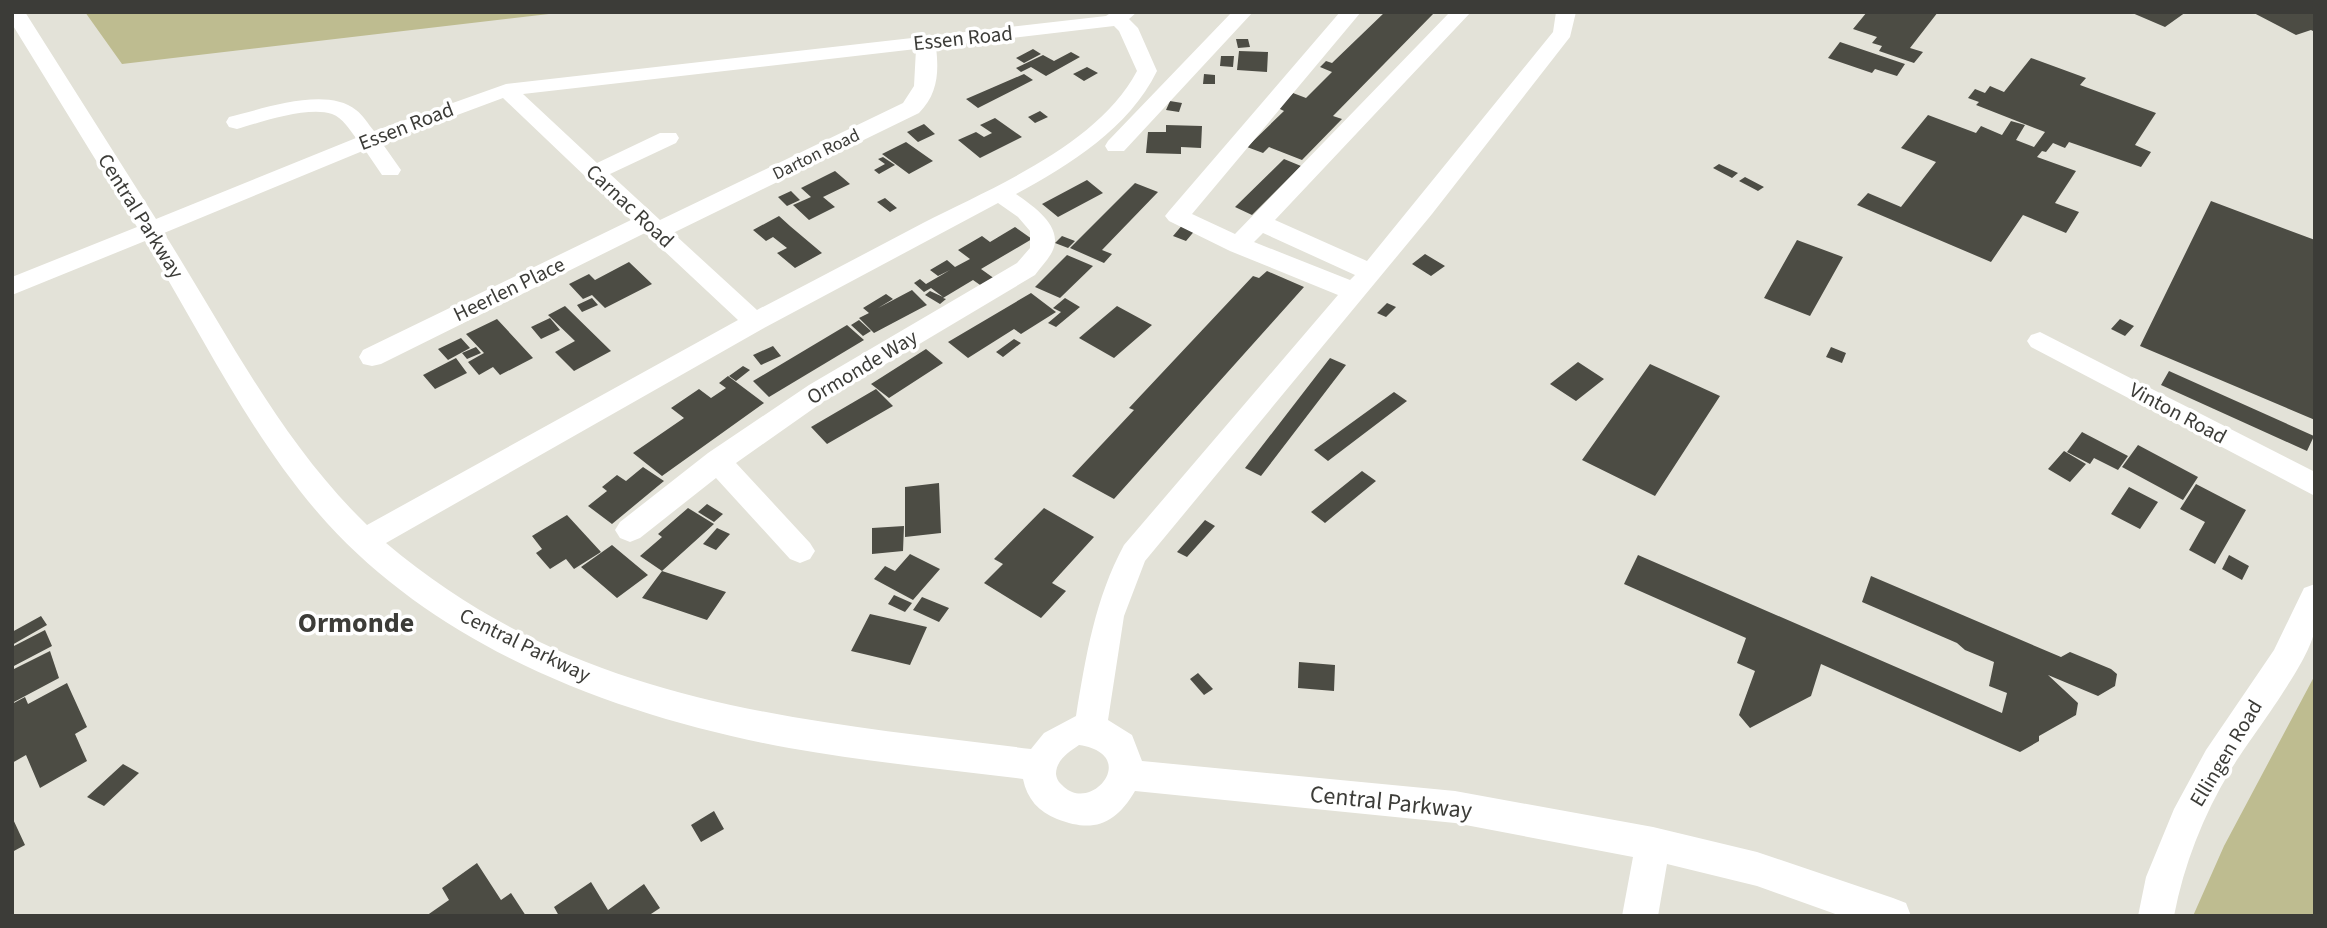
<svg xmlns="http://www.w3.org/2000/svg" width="2327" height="928" viewBox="0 0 2327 928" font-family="'Source Sans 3',sans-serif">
  <rect width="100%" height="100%" fill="#e3e2d8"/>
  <path fill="#bebc90" d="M 85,12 L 566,12 L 122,64 Z
    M 2315,675 L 2315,916 L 2193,916 L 2224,846 Z"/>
  <path fill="#4c4c44" d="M 1385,12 L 1435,12 L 1333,116 L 1342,119 L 1302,160 L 1269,147 L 1263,153 L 1247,147 L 1284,111 L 1278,108 L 1293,93 L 1306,98 L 1332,72 L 1320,67 L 1326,61 L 1332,63 Z
    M 1867,12 L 1938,12 L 1910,48 L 1923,52 L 1914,63 L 1879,51 L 1882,46 L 1872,43 L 1877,37 L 1853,29 Z
    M 2130,12 L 2186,12 L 2165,27 Z
    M 2252,12 L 2314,12 L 2315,32 L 2311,30 L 2296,35 Z
    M 1236,39 L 1248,39 L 1250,47 L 1238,48 Z
    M 1840,42 L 1905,64 L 1897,76 L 1875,69 L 1872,73 L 1828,58 Z
    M 1033,49 L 1041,54 L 1024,63 L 1016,58 Z
    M 1239,51 L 1268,52 L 1267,72 L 1237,70 Z
    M 1071,52 L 1080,57 L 1046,76 L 1031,67 L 1021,72 L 1016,68 L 1043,55 L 1054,61 Z
    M 1221,56 L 1234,56 L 1233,67 L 1220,66 Z
    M 2031,58 L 2086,78 L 2080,85 L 2156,113 L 2135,145 L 2151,152 L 2141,167 L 2069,142 L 2065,148 L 2053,143 L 2046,152 L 2042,151 L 2037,157 L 2076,171 L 2055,203 L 2079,212 L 2066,233 L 2023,215 L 1991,262 L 1857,205 L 1868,193 L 1901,207 L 1936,162 L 1901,148 L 1928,115 L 1976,133 L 1981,126 L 2002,135 L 2011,121 L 2025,125 L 2016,140 L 2034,147 L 2045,132 L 1976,105 L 1979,102 L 1968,98 L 1975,89 L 1985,93 L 1990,86 L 2004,92 Z
    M 1087,67 L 1098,73 L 1084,81 L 1073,74 Z
    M 1024,74 L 1033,80 L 978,108 L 966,99 Z
    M 1204,74 L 1215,75 L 1215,84 L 1203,84 Z
    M 1170,101 L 1182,103 L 1179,112 L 1166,110 Z
    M 1040,111 L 1048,117 L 1035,123 L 1028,117 Z
    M 995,118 L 1022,137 L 980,158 L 958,140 L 976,132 L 984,137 L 992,133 L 980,125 Z
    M 924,124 L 935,134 L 918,142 L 907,132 Z
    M 1166,125 L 1202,126 L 1201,148 L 1181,147 L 1181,154 L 1146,153 L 1148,132 L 1166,132 Z
    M 906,142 L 933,161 L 909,174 L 882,154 Z
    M 883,157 L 895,165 L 879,174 L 874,170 L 885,164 L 878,159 Z
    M 1284,159 L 1301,166 L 1252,215 L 1235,207 Z
    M 1719,164 L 1738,173 L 1732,178 L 1713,168 Z
    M 835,171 L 850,184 L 823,197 L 835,207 L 809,220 L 793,205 L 811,197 L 801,188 Z
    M 1745,177 L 1764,187 L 1758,191 L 1739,181 Z
    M 1087,180 L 1103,193 L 1058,217 L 1042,204 Z
    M 1135,183 L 1158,192 L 1102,250 L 1112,254 L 1104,263 L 1070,248 Z
    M 791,191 L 800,200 L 787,206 L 778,197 Z
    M 885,198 L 897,208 L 890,212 L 877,202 Z
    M 2211,201 L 2315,240 L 2315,420 L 2140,346 Z
    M 779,216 L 790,226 L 822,253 L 795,268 L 777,253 L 787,248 L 773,237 L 766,241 L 753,230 Z
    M 1184,223 L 1197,228 L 1186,241 L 1173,236 Z
    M 1015,227 L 1032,239 L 981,269 L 995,279 L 983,287 L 973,280 L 943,298 L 946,299 L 940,304 L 925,295 L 930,291 L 943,297 L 931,288 L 924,292 L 914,283 L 920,279 L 926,284 L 950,270 L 938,276 L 930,270 L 947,260 L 955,267 L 970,259 L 958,250 L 982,236 L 990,242 Z
    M 1062,236 L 1075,241 L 1068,248 L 1055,243 Z
    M 1797,240 L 1843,257 L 1810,316 L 1764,298 Z
    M 1425,254 L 1445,266 L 1431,276 L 1412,264 Z
    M 1067,255 L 1093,266 L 1060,298 L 1035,287 Z
    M 629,262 L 652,284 L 605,308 L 592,295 L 583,299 L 569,284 L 589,274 L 595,280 Z
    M 1267,271 L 1304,287 L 1114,499 L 1072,476 L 1134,410 L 1129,408 L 1253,276 L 1259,278 Z
    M 912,290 L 927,305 L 874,333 L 859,318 L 869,313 L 863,308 L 886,294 L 893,299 L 878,308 Z
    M 1031,293 L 1056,312 L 1021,334 L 1014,329 L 968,358 L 948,342 Z
    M 592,298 L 598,305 L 582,312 L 577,305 Z
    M 1065,298 L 1080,307 L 1056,327 L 1048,323 L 1061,312 L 1053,308 Z
    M 1387,303 L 1396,307 L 1386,317 L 1377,313 Z
    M 565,306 L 611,351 L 574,371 L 555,352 L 575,341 L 548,315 Z
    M 1117,306 L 1152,325 L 1114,358 L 1079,338 Z
    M 550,318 L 560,330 L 541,339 L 531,327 Z
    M 497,319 L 533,358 L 500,375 L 493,367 L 479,375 L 468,362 L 484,353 L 466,334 Z
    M 2120,319 L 2134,326 L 2125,336 L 2111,329 Z
    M 859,320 L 871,331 L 863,336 L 851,325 Z
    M 847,325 L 864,340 L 769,397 L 753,381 Z
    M 461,338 L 470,348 L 448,360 L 438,349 Z
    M 1014,339 L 1021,343 L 1003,357 L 996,352 Z
    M 773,346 L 781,356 L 761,365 L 753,355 Z
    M 476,347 L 481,353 L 467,359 L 462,353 Z
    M 1831,347 L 1846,353 L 1842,363 L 1826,357 Z
    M 926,349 L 943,363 L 889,398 L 871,384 Z
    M 456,358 L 467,373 L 435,389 L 423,375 Z
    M 1330,358 L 1346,365 L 1261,476 L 1245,468 Z
    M 1578,362 L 1604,379 L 1576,401 L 1550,384 Z
    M 1650,364 L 1720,396 L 1655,496 L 1582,460 Z
    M 743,366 L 750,370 L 736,381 L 729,376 Z
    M 2169,371 L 2314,436 L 2307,451 L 2161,385 Z
    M 728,376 L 764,403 L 662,476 L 633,453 L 684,418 L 671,408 L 699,389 L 711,398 L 726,388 L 719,383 Z
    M 876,389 L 893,406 L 827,444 L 811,427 Z
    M 1394,392 L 1407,401 L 1328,461 L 1314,450 Z
    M 2082,432 L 2128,456 L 2118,470 L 2094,458 L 2090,464 L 2067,452 Z
    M 2138,445 L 2198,477 L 2183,500 L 2122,467 Z
    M 2064,451 L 2086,464 L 2070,482 L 2048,469 Z
    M 643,467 L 664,481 L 612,524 L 588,506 L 607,491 L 602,487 L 617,475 L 626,481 Z
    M 1362,471 L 1376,481 L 1325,523 L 1311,512 Z
    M 939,483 L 941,533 L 905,537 L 905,487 Z
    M 2196,484 L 2246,510 L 2215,564 L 2189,550 L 2205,522 L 2180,509 Z
    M 2129,487 L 2158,502 L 2140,529 L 2111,514 Z
    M 707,504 L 723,514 L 714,522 L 698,512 Z
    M 688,508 L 714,524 L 662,571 L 640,556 L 662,537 L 658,534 Z
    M 1044,508 L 1094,537 L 1052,583 L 1066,591 L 1041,618 L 984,583 L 1003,564 L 994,559 Z
    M 567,515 L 601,552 L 574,569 L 566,559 L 550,569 L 536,553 L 542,549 L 532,536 Z
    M 1205,520 L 1215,526 L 1187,557 L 1177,552 Z
    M 904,526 L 903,551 L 872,554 L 872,528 Z
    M 717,528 L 730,534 L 716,550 L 703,544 Z
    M 612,545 L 648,575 L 617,598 L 581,567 Z
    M 910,554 L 940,569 L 913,600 L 874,579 L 885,566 L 895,571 Z
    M 1638,555 L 2002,713 L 2007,693 L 1989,686 L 1994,662 L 1965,650 L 1957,643 L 1862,602 L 1871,576 L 2061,657 L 2070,652 L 2111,669 L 2117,674 L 2115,686 L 2098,696 L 2048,675 L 2078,703 L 2076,715 L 2039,736 L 2039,741 L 2020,752 L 1821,664 L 1811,696 L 1750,728 L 1739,715 L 1755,671 L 1737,663 L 1746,638 L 1624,584 Z
    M 2229,555 L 2249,566 L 2242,580 L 2222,569 Z
    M 662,571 L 726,592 L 707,620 L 642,598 Z
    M 894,595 L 912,603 L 905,612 L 888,604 Z
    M 922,597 L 949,608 L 939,622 L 913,610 Z
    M 870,614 L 927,627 L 910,665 L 851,651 Z
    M 41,616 L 47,625 L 12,645 L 12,632 Z
    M 45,630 L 52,646 L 12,667 L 12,647 Z
    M 50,651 L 59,678 L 12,703 L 12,670 Z
    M 1299,662 L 1335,665 L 1334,691 L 1298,688 Z
    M 1198,673 L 1213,689 L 1204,695 L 1190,679 Z
    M 67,683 L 87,727 L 75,734 L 87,761 L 40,788 L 26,755 L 12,763 L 12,704 L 25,697 L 28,704 Z
    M 123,764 L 139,773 L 104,806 L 87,797 Z
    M 714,811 L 724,829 L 701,842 L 691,825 Z
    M 12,817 L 25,845 L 12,852 Z
    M 477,863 L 501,900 L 511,893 L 526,916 L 426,916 L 449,900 L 442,888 Z
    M 591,882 L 608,910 L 644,884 L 660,908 L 648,916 L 559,916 L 554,907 Z"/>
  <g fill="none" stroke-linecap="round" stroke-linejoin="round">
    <path fill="#fff" fill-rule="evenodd" d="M 12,12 L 25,12 L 156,219 L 356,138 C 349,129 343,118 332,114 C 308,106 261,122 237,129 L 229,127 L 226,122 L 229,117 C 263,109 326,86 356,110 C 363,115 368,124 374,131 L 506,84 L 1106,16 L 1112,12 L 1137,12 L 1129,19 L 1138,28 L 1157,71 C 1129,128 1070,165 1016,194 C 1033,206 1065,227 1052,252 C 1048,260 1040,268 1035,275 L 827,399 L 736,463 L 810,543 L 815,551 L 810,559 L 800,563 L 790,559 L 716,478 L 640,538 L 630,542 L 620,538 L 615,530 L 620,522 L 708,453 L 809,385 L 1017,263 L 1030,248 L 1030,231 L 1018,217 L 998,203 L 764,328 L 386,543 C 578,705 793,719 1031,749 L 1044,733 L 1076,716 C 1086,655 1095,599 1124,545 L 1338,295 L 1230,251 L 1169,221 L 1165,216 L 1169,211 L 1340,12 L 1361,12 L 1192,214 L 1235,234 L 1450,12 L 1471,12 L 1275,220 L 1367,261 L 1553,32 L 1556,12 L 1576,12 L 1570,37 L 1432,214 L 1145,561 L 1124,616 L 1108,720 L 1132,735 L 1142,761 L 1455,791 L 1653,827 L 1757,852 L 1893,898 L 1906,903 L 1911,916 L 1841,916 L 1757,886 L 1667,864 L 1658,916 L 1622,916 L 1633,857 L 1455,823 L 1135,791 C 1115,825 1093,833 1057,819 C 1039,812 1027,799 1023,779 C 945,769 867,762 789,748 C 621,717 445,652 327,523 C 252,440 203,336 145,241 L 12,295 L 12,277 L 137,227 L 12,24 ZM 1114,26 L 1119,31 L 1137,71 C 1098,145 993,187 923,223 C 868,252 813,281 757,310 L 673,233 L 919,113 C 938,94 939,72 936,47 ZM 916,49 L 914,86 L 903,103 L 660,220 L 610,174 L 676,143 L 679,138 L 676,133 L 660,133 L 597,163 L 523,94 ZM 503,98 L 631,220 L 363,350 L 359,357 L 363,364 L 372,366 L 381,364 L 645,233 L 738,320 L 367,525 C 281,442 227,333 164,233 L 365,150 L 382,175 L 398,175 L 401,170 L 382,143 ZM 1263,233 L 1355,275 L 1350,280 L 1254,242 ZM 1079,745 C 1140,754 1093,813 1064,787 C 1060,783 1057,781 1056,774 C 1056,760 1069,752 1079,745 Z
      M 1232,12 L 1253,12 L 1124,151 L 1108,151 L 1105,146 L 1108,141 Z
      M 2040,332 L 2315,472 L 2315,496 L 2031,347 L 2027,341 L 2031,335 Z
      M 2315,584 C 2315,598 2316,614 2315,628 C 2311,661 2250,738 2230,771 C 2203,816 2184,864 2174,916 L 2138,916 L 2146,877 L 2174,809 L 2206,750 L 2274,650 L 2304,588 Z"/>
  </g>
  <g text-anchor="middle" stroke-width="7" stroke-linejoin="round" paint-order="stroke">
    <g font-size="18" fill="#3c3c38" stroke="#fff">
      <text transform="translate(816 154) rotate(-26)" y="6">Darton Road</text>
    </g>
    <g font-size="21" fill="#3c3c38" stroke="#fff">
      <text transform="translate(963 38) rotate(-6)" y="7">Essen Road</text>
      <text transform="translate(406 126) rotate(-21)" y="7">Essen Road</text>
      <text transform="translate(630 206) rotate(43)" y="7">Carnac Road</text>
      <text transform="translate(141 216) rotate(58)" y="7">Central Parkway</text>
      <text transform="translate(509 289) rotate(-26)" y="7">Heerlen Place</text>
      <text transform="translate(862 367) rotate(-31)" y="7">Ormonde Way</text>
      <text transform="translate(2178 413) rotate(28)" y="7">Vinton Road</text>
      <text transform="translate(525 645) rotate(26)" y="7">Central Parkway</text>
      <text transform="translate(2226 753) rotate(-59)" y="7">Ellingen Road</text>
    </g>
    <g font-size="24" fill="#3c3c38" stroke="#fff">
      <text transform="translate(1391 802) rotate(6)" y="8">Central Parkway</text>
    </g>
    <g font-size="28" font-weight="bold" fill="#3c3c38" stroke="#fff">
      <text x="356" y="632">Ormonde</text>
    </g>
  </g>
  <rect width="2327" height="928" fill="none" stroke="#3c3c38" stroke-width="28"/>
</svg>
